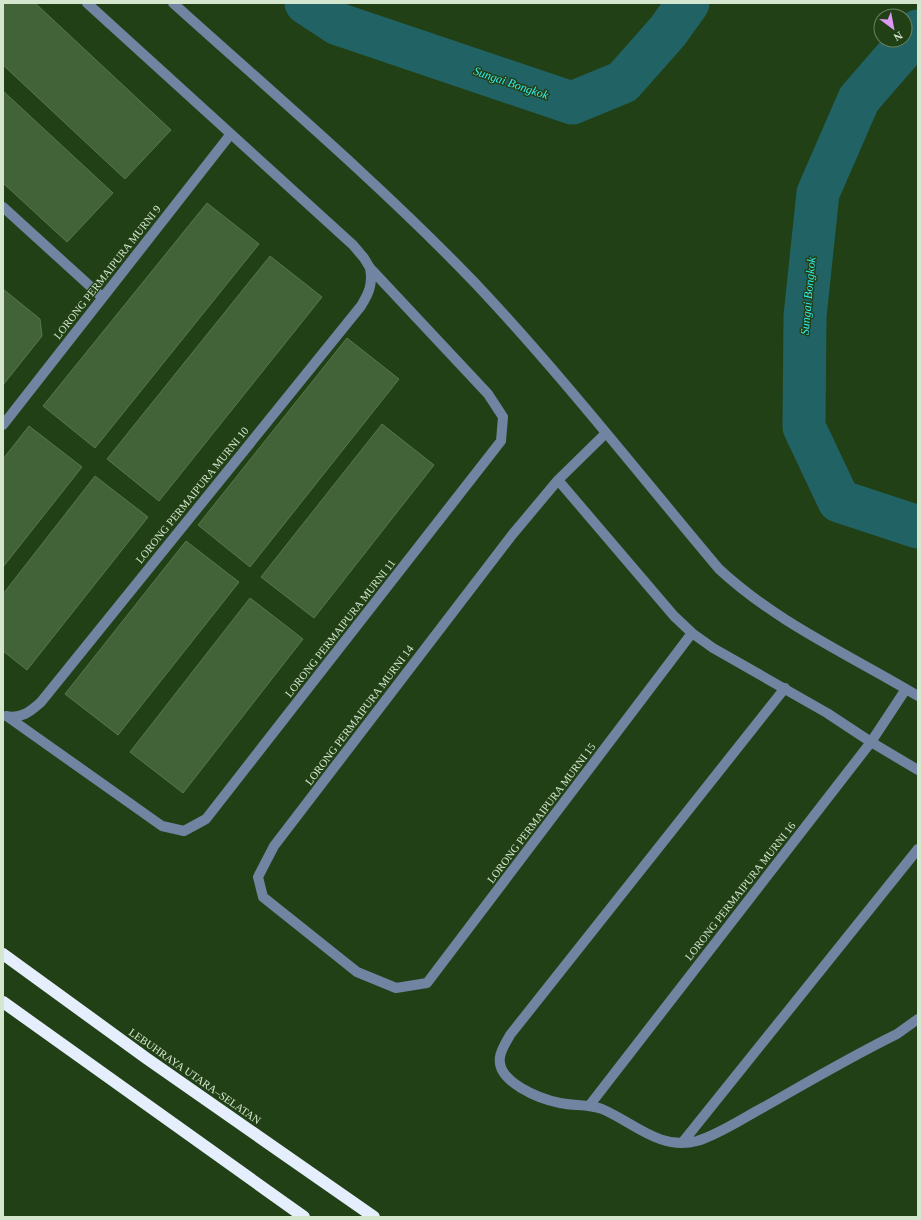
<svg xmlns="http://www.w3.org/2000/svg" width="921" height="1220" viewBox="0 0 921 1220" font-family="Georgia,serif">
  <rect width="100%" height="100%" fill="#224016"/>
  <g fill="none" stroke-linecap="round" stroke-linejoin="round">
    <path stroke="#216264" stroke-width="43" d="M 306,3 L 338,24 L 572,103 L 623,82 L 668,31 L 688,3
      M 918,31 L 859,99 L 818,193 L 805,316 L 804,427 L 839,501 L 918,527"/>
  </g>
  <path fill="#426237" stroke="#57784c" d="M 3,3 L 35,3 L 171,130 L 125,179 L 3,65 Z
    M 3,91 L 113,193 L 67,242 L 3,183 Z
    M 207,203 L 259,244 L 95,448 L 43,406 Z
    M 270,256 L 322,297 L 159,501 L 107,459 Z
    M 3,289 L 40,319 L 42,336 L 3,385 Z
    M 347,338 L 399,379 L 250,567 L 198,525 Z
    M 382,424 L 434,465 L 314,618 L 261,577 Z
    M 29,426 L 82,467 L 3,567 L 3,459 Z
    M 95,476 L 148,517 L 27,670 L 3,651 L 3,594 Z
    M 186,541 L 239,582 L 118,735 L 65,694 Z
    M 250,598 L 303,639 L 183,793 L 130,752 Z"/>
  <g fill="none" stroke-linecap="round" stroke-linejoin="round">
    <path stroke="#7184a1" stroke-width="10" d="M 173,3 C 274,94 381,185 475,283 C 560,373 639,474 719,569 C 777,623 850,655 918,696
      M 3,207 L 102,297
      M 3,425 L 230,135
      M 605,434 L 558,480 L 512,535 L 274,846 L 258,877 L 263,897 L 357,972 L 396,988 L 427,983 L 692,633
      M 558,480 L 674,616 L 692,633 L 713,648 L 827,713 L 871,742 L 918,770
      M 785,688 L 510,1035 C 507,1041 501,1049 500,1057 C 496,1082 540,1099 560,1103 C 574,1106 588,1104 602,1109 C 633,1122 660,1151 697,1141 C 720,1134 743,1118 764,1107 C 808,1082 852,1056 897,1034 L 918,1019
      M 6,716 C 21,719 30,712 41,702 L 361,306 C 369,293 373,284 370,268
      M 8,717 L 162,826 L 184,831 L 206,819 L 501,441 L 503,417 L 488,394 L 370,268 L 364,258 L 353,245 L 87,3
      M 589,1106 L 871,742 L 906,689
      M 682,1143 L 918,849"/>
    <path stroke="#e4eefc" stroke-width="12" d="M 3,954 L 146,1058 L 374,1217
      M 3,1002 L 304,1217"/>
  </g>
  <g text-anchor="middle" stroke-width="3" stroke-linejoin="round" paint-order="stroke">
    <g font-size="11" fill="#d4e6ce" stroke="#224016">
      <text transform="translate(107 272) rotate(-52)" y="4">LORONG PERMAIPURA MURNI 9</text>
      <text transform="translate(192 495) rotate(-51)" y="4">LORONG PERMAIPURA MURNI 10</text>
      <text transform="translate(340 628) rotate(-52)" y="4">LORONG PERMAIPURA MURNI 11</text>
      <text transform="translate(359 715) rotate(-53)" y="4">LORONG PERMAIPURA MURNI 14</text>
      <text transform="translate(541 813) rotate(-53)" y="4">LORONG PERMAIPURA MURNI 15</text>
      <text transform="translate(740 891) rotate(-52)" y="4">LORONG PERMAIPURA MURNI 16</text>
      <text transform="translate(195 1076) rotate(35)" y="4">LEBUHRAYA UTARA–SELATAN</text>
    </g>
    <g font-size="12" font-style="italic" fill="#33ecf1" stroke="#224016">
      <text transform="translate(511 83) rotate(19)" y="4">Sungai Bongkok</text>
      <text transform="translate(808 296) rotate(-85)" y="4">Sungai Bongkok</text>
    </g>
  </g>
  <rect width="921" height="1220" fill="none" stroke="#d4e6ce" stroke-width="8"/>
  <g transform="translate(893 28) rotate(148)"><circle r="19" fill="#224016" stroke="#698260"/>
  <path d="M0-3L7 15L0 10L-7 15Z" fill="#dd99f3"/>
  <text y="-6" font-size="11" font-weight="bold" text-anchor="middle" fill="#d4e6ce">N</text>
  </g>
</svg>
